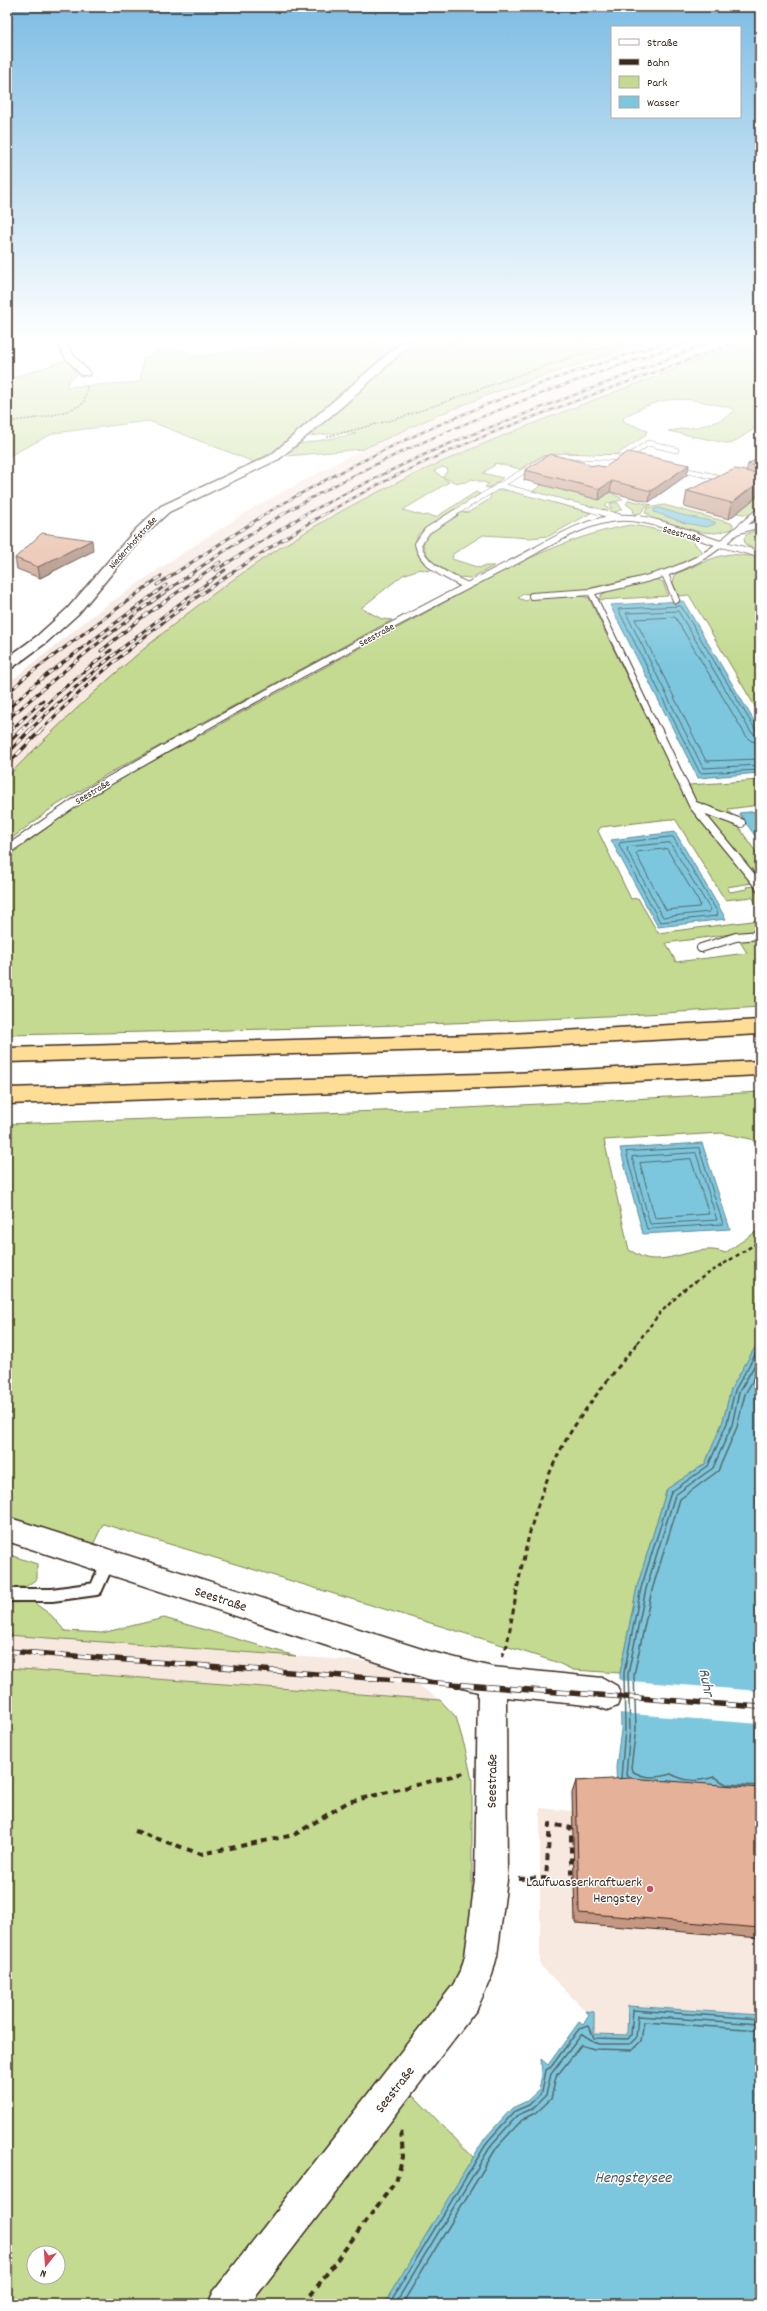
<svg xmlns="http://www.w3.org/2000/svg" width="767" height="2311" viewBox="0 0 767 2311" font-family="Dekko,sans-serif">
  <rect width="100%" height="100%" fill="#fff"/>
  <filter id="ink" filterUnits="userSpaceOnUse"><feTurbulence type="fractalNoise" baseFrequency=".025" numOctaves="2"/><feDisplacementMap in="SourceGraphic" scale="8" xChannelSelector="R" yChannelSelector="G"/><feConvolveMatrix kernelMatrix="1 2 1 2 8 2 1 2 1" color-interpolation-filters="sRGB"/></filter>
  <g filter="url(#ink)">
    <path fill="#f7e8e0" d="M 646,342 L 745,342 L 462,453 L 388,486 L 317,525 L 238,575 L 170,628 L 7,777 L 7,684 L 101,609 L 178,556 L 253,508 L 363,449 L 438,415 L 501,390 Z
      M 7,1635 L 387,1663 L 440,1700 L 7,1668 Z
      M 572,1793 L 608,1793 L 760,1801 L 760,2015 L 628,2006 L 628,2035 L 594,2034 L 594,2012 L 586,2011 L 540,1965 L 540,1808 L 572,1811 Z"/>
    <path fill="#c3da90" stroke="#7f8257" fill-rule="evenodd" d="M 292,342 L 646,342 L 501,390 L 438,415 L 363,449 L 288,456 L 299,444 L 356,434 L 347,432 L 290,438 L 278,449 L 254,462 L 149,421 L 54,433 L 7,457 L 7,380 L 69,359 L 79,373 L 69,380 L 67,387 L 140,382 L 143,359 L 169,346 L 199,356 Z
      M 745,342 L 760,342 L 760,425 L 731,444 L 668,431 C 692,427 717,427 735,410 C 727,406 717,405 709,403 C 673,395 655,400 624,417 L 623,421 L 647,431 L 645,436 L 616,455 L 578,455 L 578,453 L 564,452 L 564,454 L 542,456 L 520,469 L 495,463 L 493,465 L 495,465 L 483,473 L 503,478 L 489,488 L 485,487 L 489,484 L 472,479 C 461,486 453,482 443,477 L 448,469 L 442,467 L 434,471 L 449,482 L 403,510 L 424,516 L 427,515 L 436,517 L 476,492 L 480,494 L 419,533 C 410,548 420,560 432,569 L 428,571 L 420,569 L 403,575 L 361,608 L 382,619 L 392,620 L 106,775 L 52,808 L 7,842 L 7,777 C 119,662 245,556 390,486 C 505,430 627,389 745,342 Z
      M 541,485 L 610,492 L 623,499 C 617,503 610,500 605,506 L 607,508 L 612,508 L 610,505 L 611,503 L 618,503 L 622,509 L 613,513 L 532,492 Z
      M 498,490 L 510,490 L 591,513 L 549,536 L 530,538 L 483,535 L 453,554 L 452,559 L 480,568 L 483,566 L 494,566 L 471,578 L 457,577 L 435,564 L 427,555 L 423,544 L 427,535 L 458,513 L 469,512 L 490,499 L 491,493 Z
      M 760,492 L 760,507 L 750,515 L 737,513 L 758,496 Z
      M 629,500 L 652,505 L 645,507 L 641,513 L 634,514 L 633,509 L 626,504 Z
      M 664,505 L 731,523 L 733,524 L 733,529 L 716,533 L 700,532 L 646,517 L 650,514 L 645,513 L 647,508 Z
      M 630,525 L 645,527 L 690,538 L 701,551 L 699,556 L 665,571 L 582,590 L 523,594 L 518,598 L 526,601 L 531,598 L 575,594 L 589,598 L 687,801 L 697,817 L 752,883 L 727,887 L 730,892 L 747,889 L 746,887 L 754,886 L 760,900 L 760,910 L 752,897 L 725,900 L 676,820 L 670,819 L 601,827 L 598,831 L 631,899 L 638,898 L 658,933 L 760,920 L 760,930 L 666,943 L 676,962 L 747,953 L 739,940 L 760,938 L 760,1007 C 509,1024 258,1030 7,1035 L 7,858 L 14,852 L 82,802 L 133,772 C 226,721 319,670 412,620 C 479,584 554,538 630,525 Z
      M 760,528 L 760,553 L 745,544 L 744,538 L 747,534 Z
      M 730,554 L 760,557 L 760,715 L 689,595 L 679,596 L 673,583 L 675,574 C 695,567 710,557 730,554 Z
      M 657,579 L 663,582 L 668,596 L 599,600 L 601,595 L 608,591 Z
      M 760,780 L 760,805 L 728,809 L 733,817 L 696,802 L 689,785 Z
      M 703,810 L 738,826 L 760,858 L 760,882 L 717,831 Z
      M 760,1092 L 760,1147 L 751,1139 L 721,1133 L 604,1140 L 629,1250 C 634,1252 640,1257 646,1258 C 672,1264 700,1242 725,1253 L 760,1229 L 760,1339 L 731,1389 L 723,1421 L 705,1464 L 667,1489 L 637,1587 L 620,1673 L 573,1670 L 556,1662 L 480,1638 L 103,1524 L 92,1547 L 7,1517 L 7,1124 L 466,1108 Z
      M 7,1554 L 37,1564 L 37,1579 L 25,1587 L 7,1587 Z
      M 33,1602 L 51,1615 L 65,1631 L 102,1633 L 164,1618 L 296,1656 L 7,1635 L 7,1603 Z
      M 7,1668 L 440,1700 L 456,1717 L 465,1748 L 472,1780 L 472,1914 L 466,1955 L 453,1986 L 396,2086 L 414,2096 L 474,2158 L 384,2304 L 7,2304 ZM 34,2253 L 58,2253 L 58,2277 L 34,2277 Z"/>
    <path fill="#7dc7de" stroke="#638891" d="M 659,508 L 682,515 L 715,522 L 715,524 L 706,527 L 685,523 L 654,512 L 654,509 Z
      M 683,601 L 760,731 L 760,773 L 698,778 L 610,605 Z
      M 760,811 L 760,843 L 739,813 Z
      M 675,832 L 726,919 L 658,927 L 611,840 Z
      M 702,1143 L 730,1229 L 643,1234 L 620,1148 Z
      M 760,1339 L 760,1801 L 617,1790 L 616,1767 L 621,1730 L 620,1673 L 637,1587 L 667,1489 L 705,1464 L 723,1421 L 731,1389 Z
      M 628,2006 L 760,2015 L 760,2304 L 384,2304 L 485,2138 L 512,2108 L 527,2101 L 539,2090 L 542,2074 L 541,2059 L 548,2065 L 579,2022 L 583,2025 L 589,2015 L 586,2011 L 594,2012 L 594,2034 L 627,2035 Z"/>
    <path fill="#fff" d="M 617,1680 L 760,1691 L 760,1724 L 618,1713 Z"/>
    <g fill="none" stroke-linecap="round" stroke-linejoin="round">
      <path stroke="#55696b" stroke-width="1" d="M 760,732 L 755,729 L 681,606 L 618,609 L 700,773 L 760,770
        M 760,737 L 751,732 L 678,611 L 626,613 L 703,768 L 760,765
        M 760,743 L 751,741 L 746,736 L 675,617 L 635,619 L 706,761 L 760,759
        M 673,837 L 718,913 L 717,916 L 660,922 L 619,845 L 620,843 Z
        M 670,843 L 710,909 L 709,912 L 663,917 L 627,850 L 628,847 Z
        M 667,849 L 700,904 L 699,907 L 666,910 L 636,854 L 638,852 Z
        M 699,1148 L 723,1224 L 647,1229 L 626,1152 Z
        M 696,1153 L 717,1220 L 650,1224 L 632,1157 Z
        M 691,1159 L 709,1214 L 655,1218 L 640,1163 Z"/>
      <path stroke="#55696b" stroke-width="1.5" d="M 760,1368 L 745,1394 L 737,1427 L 718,1471 L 680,1499 L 652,1590 L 634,1675 L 636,1729 L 631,1767 L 632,1771 C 645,1779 657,1778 671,1774 C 686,1782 698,1782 714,1777 L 726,1784 L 760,1786
        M 630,1777 L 626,1775 L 630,1729 L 628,1674 L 646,1589 L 675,1495 L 713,1468 L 732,1425 L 739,1392 L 760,1356
        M 621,1778 L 625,1729 L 624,1673 L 641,1588 L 671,1492 L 708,1466 L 727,1423 L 735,1390 L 760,1346
        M 389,2304 L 488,2141 L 515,2111 L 529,2105 L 542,2092 L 546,2070 L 551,2067 L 579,2029 L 589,2026 L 594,2038 L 628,2039 L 631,2035 L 633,2010 L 760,2019
        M 395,2304 L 492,2144 L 518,2115 L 532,2109 L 546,2095 L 551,2074 L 582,2034 L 598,2044 L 630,2044 L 636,2038 L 638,2016 L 760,2024
        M 402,2304 L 497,2147 L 522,2120 L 536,2113 L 551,2099 L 556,2077 L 581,2045 L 594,2049 L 632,2050 L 641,2041 L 644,2022 L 760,2030"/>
      <defs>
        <path id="service-far3" d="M 674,468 L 731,480
          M 498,485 L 608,514
          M 453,514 L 544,459 L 563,456 L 627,458 L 648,443 L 676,450
          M 756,514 L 760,511"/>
        <path id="service-far2" d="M 455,513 L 427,531 L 418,544 C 422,566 449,577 467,586
          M 604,513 L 618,517
          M 737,531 L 760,524
          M 665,574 L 676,600
          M 532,596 L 591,592
          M 199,730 C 301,674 404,618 508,565 C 541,549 582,520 619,518 C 650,516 691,535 721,544 L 757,513
          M 657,730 L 591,592 C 637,581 683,574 721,544 L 760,554"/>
        <path id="service-far1" d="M 657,729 L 693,805 L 760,887
          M 693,805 L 741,823
          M 7,850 L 93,790 L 200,729
          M 701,948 L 736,937 L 760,935"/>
        <path id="service" d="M 7,1595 L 52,1595 L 96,1589 L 108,1562"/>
        <path id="minor" d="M 56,342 L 66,342 L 73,355 L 90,373 L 89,375 L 81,375 L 66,358 Z
          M 402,342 L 413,342 L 345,404 L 279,459 L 169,512 L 143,536 L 78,614 L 47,642 L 12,668 L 7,669 L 7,658 L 37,636 L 68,608 L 135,530 L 161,506 L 271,455 Z
          M 7,1517 L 428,1651 L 492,1667 L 603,1678 L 617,1686 L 621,1696 L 617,1706 L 607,1710 L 596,1706 L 506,1697 L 507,1880 L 497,1956 L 492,1975 L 477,2009 L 250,2304 L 208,2304 L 214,2291 L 453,1985 L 461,1970 L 465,1956 L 475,1880 L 478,1692 L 428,1679 L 7,1541 Z"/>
        <path id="motorway" d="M 760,1020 L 760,1034 L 509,1048 L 7,1062 L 7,1048 L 509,1034 Z
          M 760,1061 L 760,1075 L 514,1087 L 7,1104 L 7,1088 L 514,1073 Z"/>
      </defs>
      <use href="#service-far3" stroke="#3b2a1e" stroke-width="6"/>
      <use href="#service-far2" stroke="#3b2a1e" stroke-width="8"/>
      <use href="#service-far1" stroke="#3b2a1e" stroke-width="10"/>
      <use href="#service" stroke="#3b2a1e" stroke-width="16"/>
      <use href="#minor" stroke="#3b2a1e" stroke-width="3"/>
      <use href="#motorway" stroke="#3b2a1e" stroke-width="3"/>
      <path stroke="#3b2a1e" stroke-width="1.5" stroke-dasharray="2 1.5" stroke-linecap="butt" d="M 575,342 L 590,344 L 594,342
        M 7,422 C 34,418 60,417 84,403 L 87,386
        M 327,437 L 403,417 L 530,371 L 619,342"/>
      <path stroke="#3b2a1e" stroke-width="2.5" stroke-dasharray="4 3" stroke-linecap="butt" d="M 637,1343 L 660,1313 L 687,1287 L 760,1241"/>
      <path stroke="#3b2a1e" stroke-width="3" stroke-dasharray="5 4" stroke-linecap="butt" d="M 502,1657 L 507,1645 C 519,1579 529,1512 560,1451 C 580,1412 611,1377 638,1342
        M 633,1698 L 760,1707"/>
      <path stroke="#3b2a1e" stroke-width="4" stroke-dasharray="6 5" stroke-linecap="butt" d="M 135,1831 L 201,1854 L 294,1835 L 348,1802 L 464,1773
        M 519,1879 L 546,1878 L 550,1824 L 571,1828 L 571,1878 L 575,1878
        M 304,2304 L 396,2181 L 403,2157 L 401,2128"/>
      <use href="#service-far3" stroke="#fff" stroke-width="5"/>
      <use href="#service-far2" stroke="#fff" stroke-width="6"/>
      <use href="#service-far1" stroke="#fff" stroke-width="8"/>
      <use href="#service" stroke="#fff" stroke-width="12"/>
      <use href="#minor" fill="#fff" fill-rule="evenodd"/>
      <use href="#motorway" fill="#fedd96" fill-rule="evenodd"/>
      <defs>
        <path id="rail-far3" d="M 265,514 C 350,464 440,421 532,387 C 577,370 622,357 667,342
          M 283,514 C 411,439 548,388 689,342
          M 306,514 C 351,490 397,466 444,446 C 532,409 622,379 710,342
          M 325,514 C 453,438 599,394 738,342"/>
        <path id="rail-far2" d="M 216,570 L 307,513
          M 157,585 L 267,513
          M 101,651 L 140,619 L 220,562
          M 7,694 L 25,677 L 161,576
          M 7,710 L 36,683 L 166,585
          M 7,720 C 94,643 185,572 285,513
          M 11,730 L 43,700
          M 21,730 L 59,692 L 111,650
          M 30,730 C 90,670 157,620 225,570
          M 41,730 C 125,644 223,574 326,513"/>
        <path id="rail-far1" d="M 7,734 L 12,729
          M 7,744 L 22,729
          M 7,754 L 31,729
          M 7,765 L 42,729"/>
        <path id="rail" d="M 7,1651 L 760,1707"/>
      </defs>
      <use href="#rail-far3" stroke="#3b2a1e" stroke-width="2.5"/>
      <use href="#rail-far2" stroke="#3b2a1e" stroke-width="3"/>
      <use href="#rail-far1" stroke="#3b2a1e" stroke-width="3.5"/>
      <use href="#rail" stroke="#3b2a1e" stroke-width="5.5"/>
      <use href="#rail-far3" stroke="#fff" stroke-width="1.5" stroke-dasharray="4.5" stroke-linecap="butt"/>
      <use href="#rail-far2" stroke="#fff" stroke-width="2" stroke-dasharray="5.5" stroke-linecap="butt"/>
      <use href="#rail-far1" stroke="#fff" stroke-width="2.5" stroke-dasharray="7" stroke-linecap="butt"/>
      <use href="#rail" stroke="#fff" stroke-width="4" stroke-dasharray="12" stroke-linecap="butt"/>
    </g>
    <path fill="#c59883" stroke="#3b2a1e" d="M 518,342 L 530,342 L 527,344 Z
      M 536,342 L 550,342 L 549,343 Z
      M 760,458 L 760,494 L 729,519 L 684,507 L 687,491 L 746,472 L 748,464 Z
      M 689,465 L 687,475 L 649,502 L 610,492 L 599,500 L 524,480 L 525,470 L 590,466 L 605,467 Z
      M 93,551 L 40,578 L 17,569 L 15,558 Z
      M 576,1781 L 760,1788 L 760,1938 L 575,1923 L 572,1793 Z"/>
    <path fill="#a07c6a" stroke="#3b2a1e" d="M 448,342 L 462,342 L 448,344 Z
      M 689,465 L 687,475 L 649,502 L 651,491 Z
      M 612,481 L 610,492 L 599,500 L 600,489 Z
      M 760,481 L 760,494 L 729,519 L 732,503 Z
      M 92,540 L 93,551 L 40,578 L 38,567 Z"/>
    <path fill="#e5b198" stroke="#3b2a1e" d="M 628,452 L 689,465 L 651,491 L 612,481 L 600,489 L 525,470 L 550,454 L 586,463 L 590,466 L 594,465 L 605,467 Z
      M 760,458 L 760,467 L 748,464 Z
      M 735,469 L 760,474 L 760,481 L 732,503 L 687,491 Z
      M 42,533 L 92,540 L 38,567 L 15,558 Z
      M 630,1778 L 760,1788 L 760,1928 L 579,1913 L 576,1781 Z"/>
  </g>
  <linearGradient id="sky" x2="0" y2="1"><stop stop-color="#7dbce4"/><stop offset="0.51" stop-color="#fff"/><stop offset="1" stop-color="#fff" stop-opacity="0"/></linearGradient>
  <rect width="767" height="666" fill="url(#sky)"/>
  <circle fill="#d1495b" stroke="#fff" stroke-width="1.5" cx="650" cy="1889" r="4"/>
  <g text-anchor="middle" stroke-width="3" stroke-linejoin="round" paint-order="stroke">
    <g font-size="10" fill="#3b2a1e" stroke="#fff">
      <text transform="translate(682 533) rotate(16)" y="4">Seestraße</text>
      <text transform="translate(132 542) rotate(-48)" y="4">Niedernhofstraße</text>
      <text transform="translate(376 634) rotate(-29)" y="4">Seestraße</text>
      <text transform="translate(92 791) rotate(-31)" y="4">Seestraße</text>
    </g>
    <g font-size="14" fill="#3b2a1e" stroke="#fff">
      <text transform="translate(221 1598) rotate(18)" y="5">Seestraße</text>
      <text transform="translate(491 1781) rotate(-89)" y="5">Seestraße</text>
      <text transform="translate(394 2089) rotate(-52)" y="5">Seestraße</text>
    </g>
    <g font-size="14" fill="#3b2a1e" stroke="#fff" text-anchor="end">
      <text x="642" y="1886">Laufwasserkraftwerk<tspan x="642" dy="16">Hengstey</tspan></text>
    </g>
    <g font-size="16" font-style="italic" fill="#4f5958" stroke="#fff">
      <text transform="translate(708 1682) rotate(78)" y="6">Ruhr</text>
      <text x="633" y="2182">Hengsteysee</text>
    </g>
  </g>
  <rect width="767" height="2311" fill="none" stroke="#fff" stroke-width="24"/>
  <rect x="12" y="12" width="743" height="2287" fill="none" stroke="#3b2a1e" stroke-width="1.5" filter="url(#ink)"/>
  <rect x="611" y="26" width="130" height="92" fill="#ffffff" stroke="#b1aaa5"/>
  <rect x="619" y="39" width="20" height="6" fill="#ffffff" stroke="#b1aaa5"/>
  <text x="647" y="46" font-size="12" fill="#3b2a1e">Straße</text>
  <rect x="619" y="59" width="20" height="6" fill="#3b2a1e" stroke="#b1aaa5"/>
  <text x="647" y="66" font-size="12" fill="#3b2a1e">Bahn</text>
  <rect x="619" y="76" width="20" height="12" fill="#c3da90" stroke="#b1aaa5"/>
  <text x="647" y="86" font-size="12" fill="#3b2a1e">Park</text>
  <rect x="619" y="96" width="20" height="12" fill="#7dc7de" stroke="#b1aaa5"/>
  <text x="647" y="106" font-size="12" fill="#3b2a1e">Wasser</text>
  <g transform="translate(46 2265) rotate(197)"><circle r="19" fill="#ffffff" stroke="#b1aaa5"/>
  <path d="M0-3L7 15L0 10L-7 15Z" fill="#d1495b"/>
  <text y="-6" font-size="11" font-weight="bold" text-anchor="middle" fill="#3b2a1e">N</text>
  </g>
</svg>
